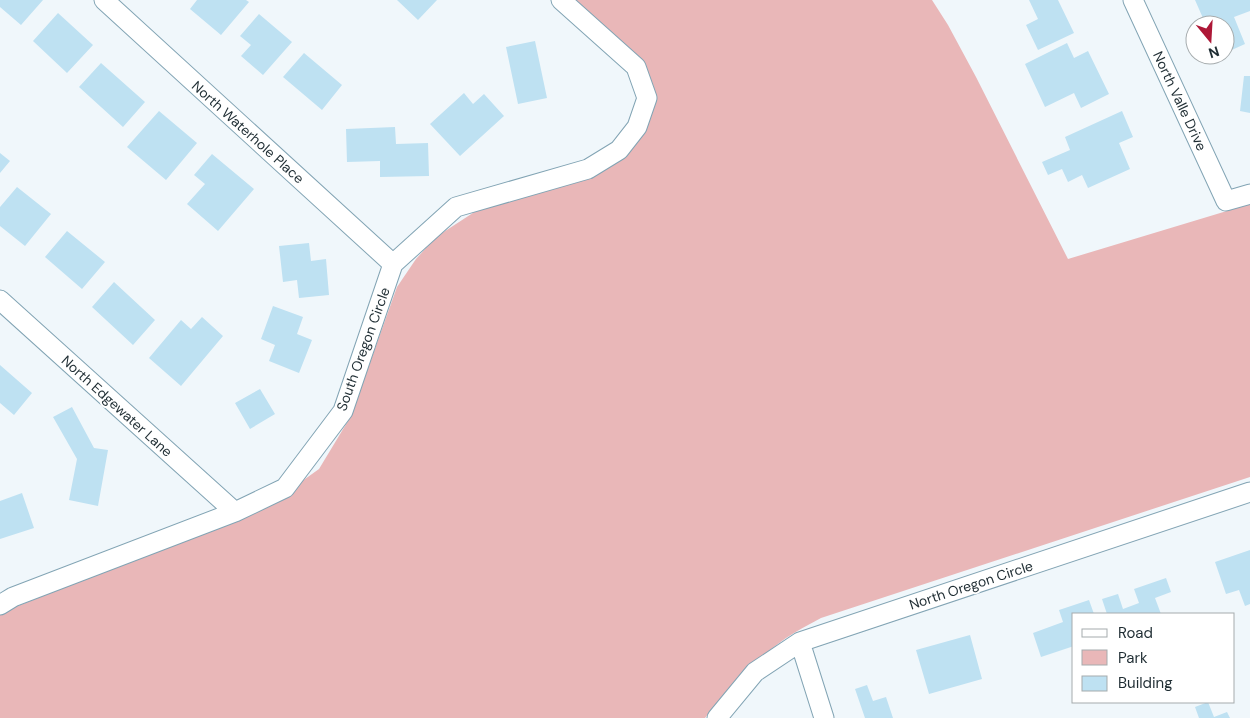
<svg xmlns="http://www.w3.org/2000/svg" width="1250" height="718" viewBox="0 0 1250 718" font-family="'DM Sans',sans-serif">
  <rect width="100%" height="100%" fill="#f0f7fb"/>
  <path fill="#e9b7b8" d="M 574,0 L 932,0 L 948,25 L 976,77 L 1068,259 L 1250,204 L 1250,477 L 821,618 C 812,623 802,628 794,633 C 759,654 731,688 705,718 L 0,718 L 0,613 L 240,518 L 277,499 L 319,469 L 351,416 L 397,287 L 416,259 L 436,237 L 479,209 L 518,197 L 595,176 L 633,148 L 645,128 L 653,104 Z"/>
  <path fill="#bee1f2" d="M 0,0 L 43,0 L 21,25 L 0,7 Z
    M 197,0 L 246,0 L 249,2 L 221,35 L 190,9 Z
    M 397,0 L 437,0 L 418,20 Z
    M 1029,0 L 1058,0 L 1074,33 L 1038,50 L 1026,25 L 1038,19 Z
    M 1195,0 L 1250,0 L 1250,11 L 1234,17 L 1245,44 L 1225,53 L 1225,25 L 1206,25 Z
    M 58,13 L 93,45 L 67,73 L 33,41 Z
    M 259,14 L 292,42 L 263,75 L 241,56 L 251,45 L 240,36 Z
    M 535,41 L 547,98 L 518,104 L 506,47 Z
    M 1067,43 L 1074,58 L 1088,51 L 1109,94 L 1081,108 L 1074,93 L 1045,107 L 1025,64 Z
    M 304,53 L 342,85 L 322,110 L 283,77 Z
    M 101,63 L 145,102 L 123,127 L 79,87 Z
    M 1244,76 L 1250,76 L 1250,113 L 1240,111 Z
    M 464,93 L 473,104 L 484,94 L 504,116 L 460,156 L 430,124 Z
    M 159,111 L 197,143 L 166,180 L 127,147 Z
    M 1122,111 L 1133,137 L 1119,143 L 1130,169 L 1088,188 L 1082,175 L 1068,182 L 1062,169 L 1048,175 L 1042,162 L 1070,150 L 1065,137 Z
    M 395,127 L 396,144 L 428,143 L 429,176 L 380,177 L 380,161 L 347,162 L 346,129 Z
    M 0,153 L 10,161 L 0,173 Z
    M 212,154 L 254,189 L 218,231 L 187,204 L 205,184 L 194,175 Z
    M 17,187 L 51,214 L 25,246 L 0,226 L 0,207 Z
    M 67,231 L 105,262 L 82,289 L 45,257 Z
    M 309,243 L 311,261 L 326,259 L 329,295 L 299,298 L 297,280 L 283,282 L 279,246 Z
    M 114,282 L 155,320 L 133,345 L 92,307 Z
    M 273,306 L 303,317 L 297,334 L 312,340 L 299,373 L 269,361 L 275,345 L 261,339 Z
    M 202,317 L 223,336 L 181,386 L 149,358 L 181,320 L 191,329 Z
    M 0,365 L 32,393 L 14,415 L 0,403 Z
    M 260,389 L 275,414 L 250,429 L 235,403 Z
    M 72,407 L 94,448 L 108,450 L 98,506 L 69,500 L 77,459 L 53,417 Z
    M 22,493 L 34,528 L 0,539 L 0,501 Z
    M 1250,550 L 1250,604 L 1245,606 L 1239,590 L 1226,594 L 1215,562 Z
    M 1166,578 L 1171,592 L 1155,598 L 1161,614 L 1107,614 L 1102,599 L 1118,594 L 1123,609 L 1139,603 L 1134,589 Z
    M 1089,600 L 1094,614 L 1074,614 L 1074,646 L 1041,657 L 1033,633 L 1063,622 L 1059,610 Z
    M 970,635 L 982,679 L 929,694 L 916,650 Z
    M 867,685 L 873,701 L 886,697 L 893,718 L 865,718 L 855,689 Z
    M 1208,702 L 1214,717 L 1227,712 L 1230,718 L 1199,718 L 1195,707 Z"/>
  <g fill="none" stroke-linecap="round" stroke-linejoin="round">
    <defs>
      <path id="street" d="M 104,0 L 393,264
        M 1133,0 L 1226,201 L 1250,194
        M 0,300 L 235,512
        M 0,605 L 13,597 L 235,512 L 285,488 L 343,411 L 393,264 L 456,207 L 588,169 L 619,150 L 637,127 L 647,98 L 636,67 L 561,0
        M 800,642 L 824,718
        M 717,718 L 755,672 L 800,642 L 1250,492"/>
    </defs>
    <use href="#street" stroke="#82a4b4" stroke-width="21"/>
    <use href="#street" stroke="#fff" stroke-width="19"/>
  </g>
  <g text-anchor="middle" stroke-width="4" stroke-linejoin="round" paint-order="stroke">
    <g font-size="14" fill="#1f2d33" stroke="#fff">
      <text transform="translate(1180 101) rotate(65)" y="5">North Valle Drive</text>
      <text transform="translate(248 132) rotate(42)" y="5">North Waterhole Place</text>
      <text transform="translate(363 349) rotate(-70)" y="5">South Oregon Circle</text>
      <text transform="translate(117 406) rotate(42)" y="5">North Edgewater Lane</text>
      <text transform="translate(971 585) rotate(-18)" y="5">North Oregon Circle</text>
    </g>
  </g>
  <rect x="1072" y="613" width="162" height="90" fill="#ffffff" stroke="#a5abad"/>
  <rect x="1082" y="629" width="25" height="8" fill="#ffffff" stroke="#a5abad"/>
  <text x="1118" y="638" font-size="15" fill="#1f2d33">Road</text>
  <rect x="1082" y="650" width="25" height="15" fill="#e9b7b8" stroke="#a5abad"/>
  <text x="1118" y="663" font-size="15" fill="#1f2d33">Park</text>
  <rect x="1082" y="676" width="25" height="15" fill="#bee1f2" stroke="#a5abad"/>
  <text x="1118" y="688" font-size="15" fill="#1f2d33">Building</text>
  <g transform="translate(1210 40) rotate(162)"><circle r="24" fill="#ffffff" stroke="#a5abad"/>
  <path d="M0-4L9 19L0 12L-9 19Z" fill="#ad1837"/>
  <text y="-8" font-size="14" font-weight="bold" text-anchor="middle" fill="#1f2d33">N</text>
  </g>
</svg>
